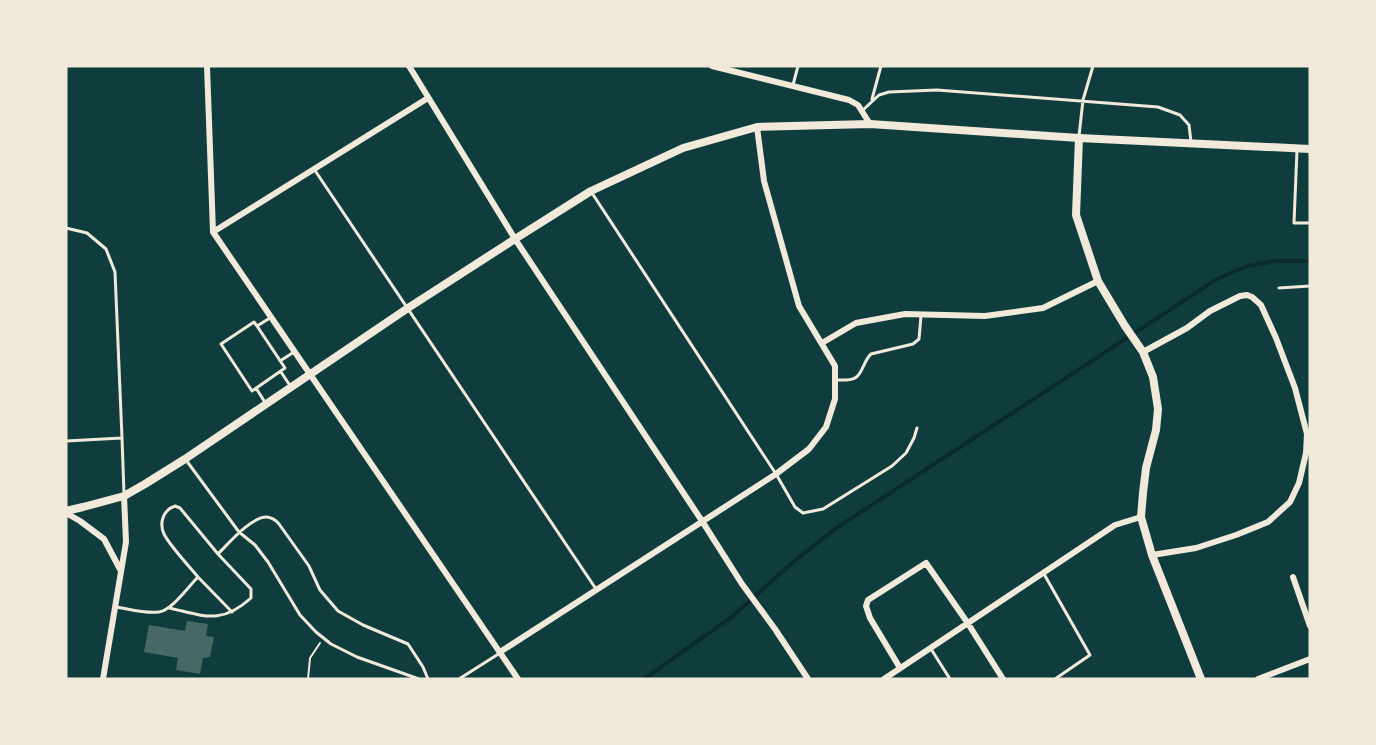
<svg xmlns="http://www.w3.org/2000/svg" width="1376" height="745" viewBox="0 0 1376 745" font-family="'Sofia Sans Condensed',sans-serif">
  <rect width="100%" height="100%" fill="#0f3d3e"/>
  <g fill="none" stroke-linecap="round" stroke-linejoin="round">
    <path stroke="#0a2a2b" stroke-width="4" d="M 644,679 L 733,616 L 792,563 L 835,529 L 1217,279 L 1247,266 L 1276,261 L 1310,261"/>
  </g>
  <path fill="#486865" d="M 187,621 L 208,624 L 206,636 L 214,637 L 210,657 L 203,658 L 200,674 L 176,670 L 178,658 L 144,652 L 149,625 L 185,631 Z"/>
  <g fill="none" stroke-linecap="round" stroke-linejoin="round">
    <path stroke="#f1e9da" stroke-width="2" d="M 308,679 L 310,658 L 320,643"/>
    <path stroke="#f1e9da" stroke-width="3" d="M 793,85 L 798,66
      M 872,99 L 881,66
      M 863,110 L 879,95 L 889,92 L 937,90 L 1158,107 L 1180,115 L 1189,125 L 1191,142
      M 1079,136 L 1083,100 L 1093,66
      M 1297,150 L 1294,223 L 1310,223
      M 314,169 L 596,589
      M 592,193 L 776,474 L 795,507 L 803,513 L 823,509 L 892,466 L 906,453 L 914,438 L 917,428
      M 66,228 L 87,233 L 106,249 L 115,272 L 122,438
      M 1279,288 L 1310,286
      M 257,326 L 285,368 L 252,391 L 221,344 L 254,322 L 257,326 L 270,318
      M 280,361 L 294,352
      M 281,372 L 291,387
      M 835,380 C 841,380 850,381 855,378 C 862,375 864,360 871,354 L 913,344 L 919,339 L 921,316
      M 256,388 L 266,404
      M 66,441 L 122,438 L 124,494
      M 186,460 L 239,532 L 255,545 L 268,562 L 300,615 L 316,632 L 331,644 L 357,657 L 419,679
      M 1044,574 L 1090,655 L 1055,679
      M 198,577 L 232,612
      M 116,607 C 129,609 145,614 159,612 C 172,610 188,587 198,577 C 189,566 170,546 164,534 C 159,523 163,510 175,506 L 180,508 L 218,554 C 228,544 252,516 267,517 C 273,518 276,520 279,524 L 309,566 L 320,590 L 338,611 L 363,625 L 408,644 L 423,667 L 428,679
      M 169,608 C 205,616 221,625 251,598 L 251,589 L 218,554
      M 931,649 L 950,679
      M 459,679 L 500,653"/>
    <path stroke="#f1e9da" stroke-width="6" d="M 207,66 L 213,232 L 518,679
      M 409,66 L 515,239 L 702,521 L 742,584 L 775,629 L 808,679
      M 712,66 L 849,100 L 858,105 L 870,124
      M 213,232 L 428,98
      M 822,343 L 856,323 L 905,314 L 985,316 L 1043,308 L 1098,281
      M 1143,352 L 1187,328 L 1210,311 L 1240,296 L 1247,295 L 1252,297 L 1261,305 L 1276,338 L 1295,388 L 1307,434 L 1306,453 L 1299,483 L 1290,502 L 1268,522 L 1236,535 L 1196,548 L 1152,555
      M 66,513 L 80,521 L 104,539 L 121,571
      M 1293,577 L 1310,626
      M 500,652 L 776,474 L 809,449 L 826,427 L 835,399 L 835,366 L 799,306 L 764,181 L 757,127
      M 900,668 L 870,618 L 866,606 L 868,600 L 926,563 L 967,622 L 1003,679
      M 103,679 L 126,542 L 124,496
      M 884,679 L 1115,525 L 1141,517
      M 1258,679 L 1310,659"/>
    <path stroke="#f1e9da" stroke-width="8" d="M 1079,138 L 1076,215 L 1098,281 L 1125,326 L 1143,352 L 1153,377 L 1158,409 L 1156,430 L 1146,468 L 1143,493 L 1141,517 L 1152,555 L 1201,679
      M 66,511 L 83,507 L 124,496 L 145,484 L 185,459 L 408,308 L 515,239 L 591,191 L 683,148 L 757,127 L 870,124 L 1079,138 L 1310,149"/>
  </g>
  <rect width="1376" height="745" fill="none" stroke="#f1e9da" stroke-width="135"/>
</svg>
